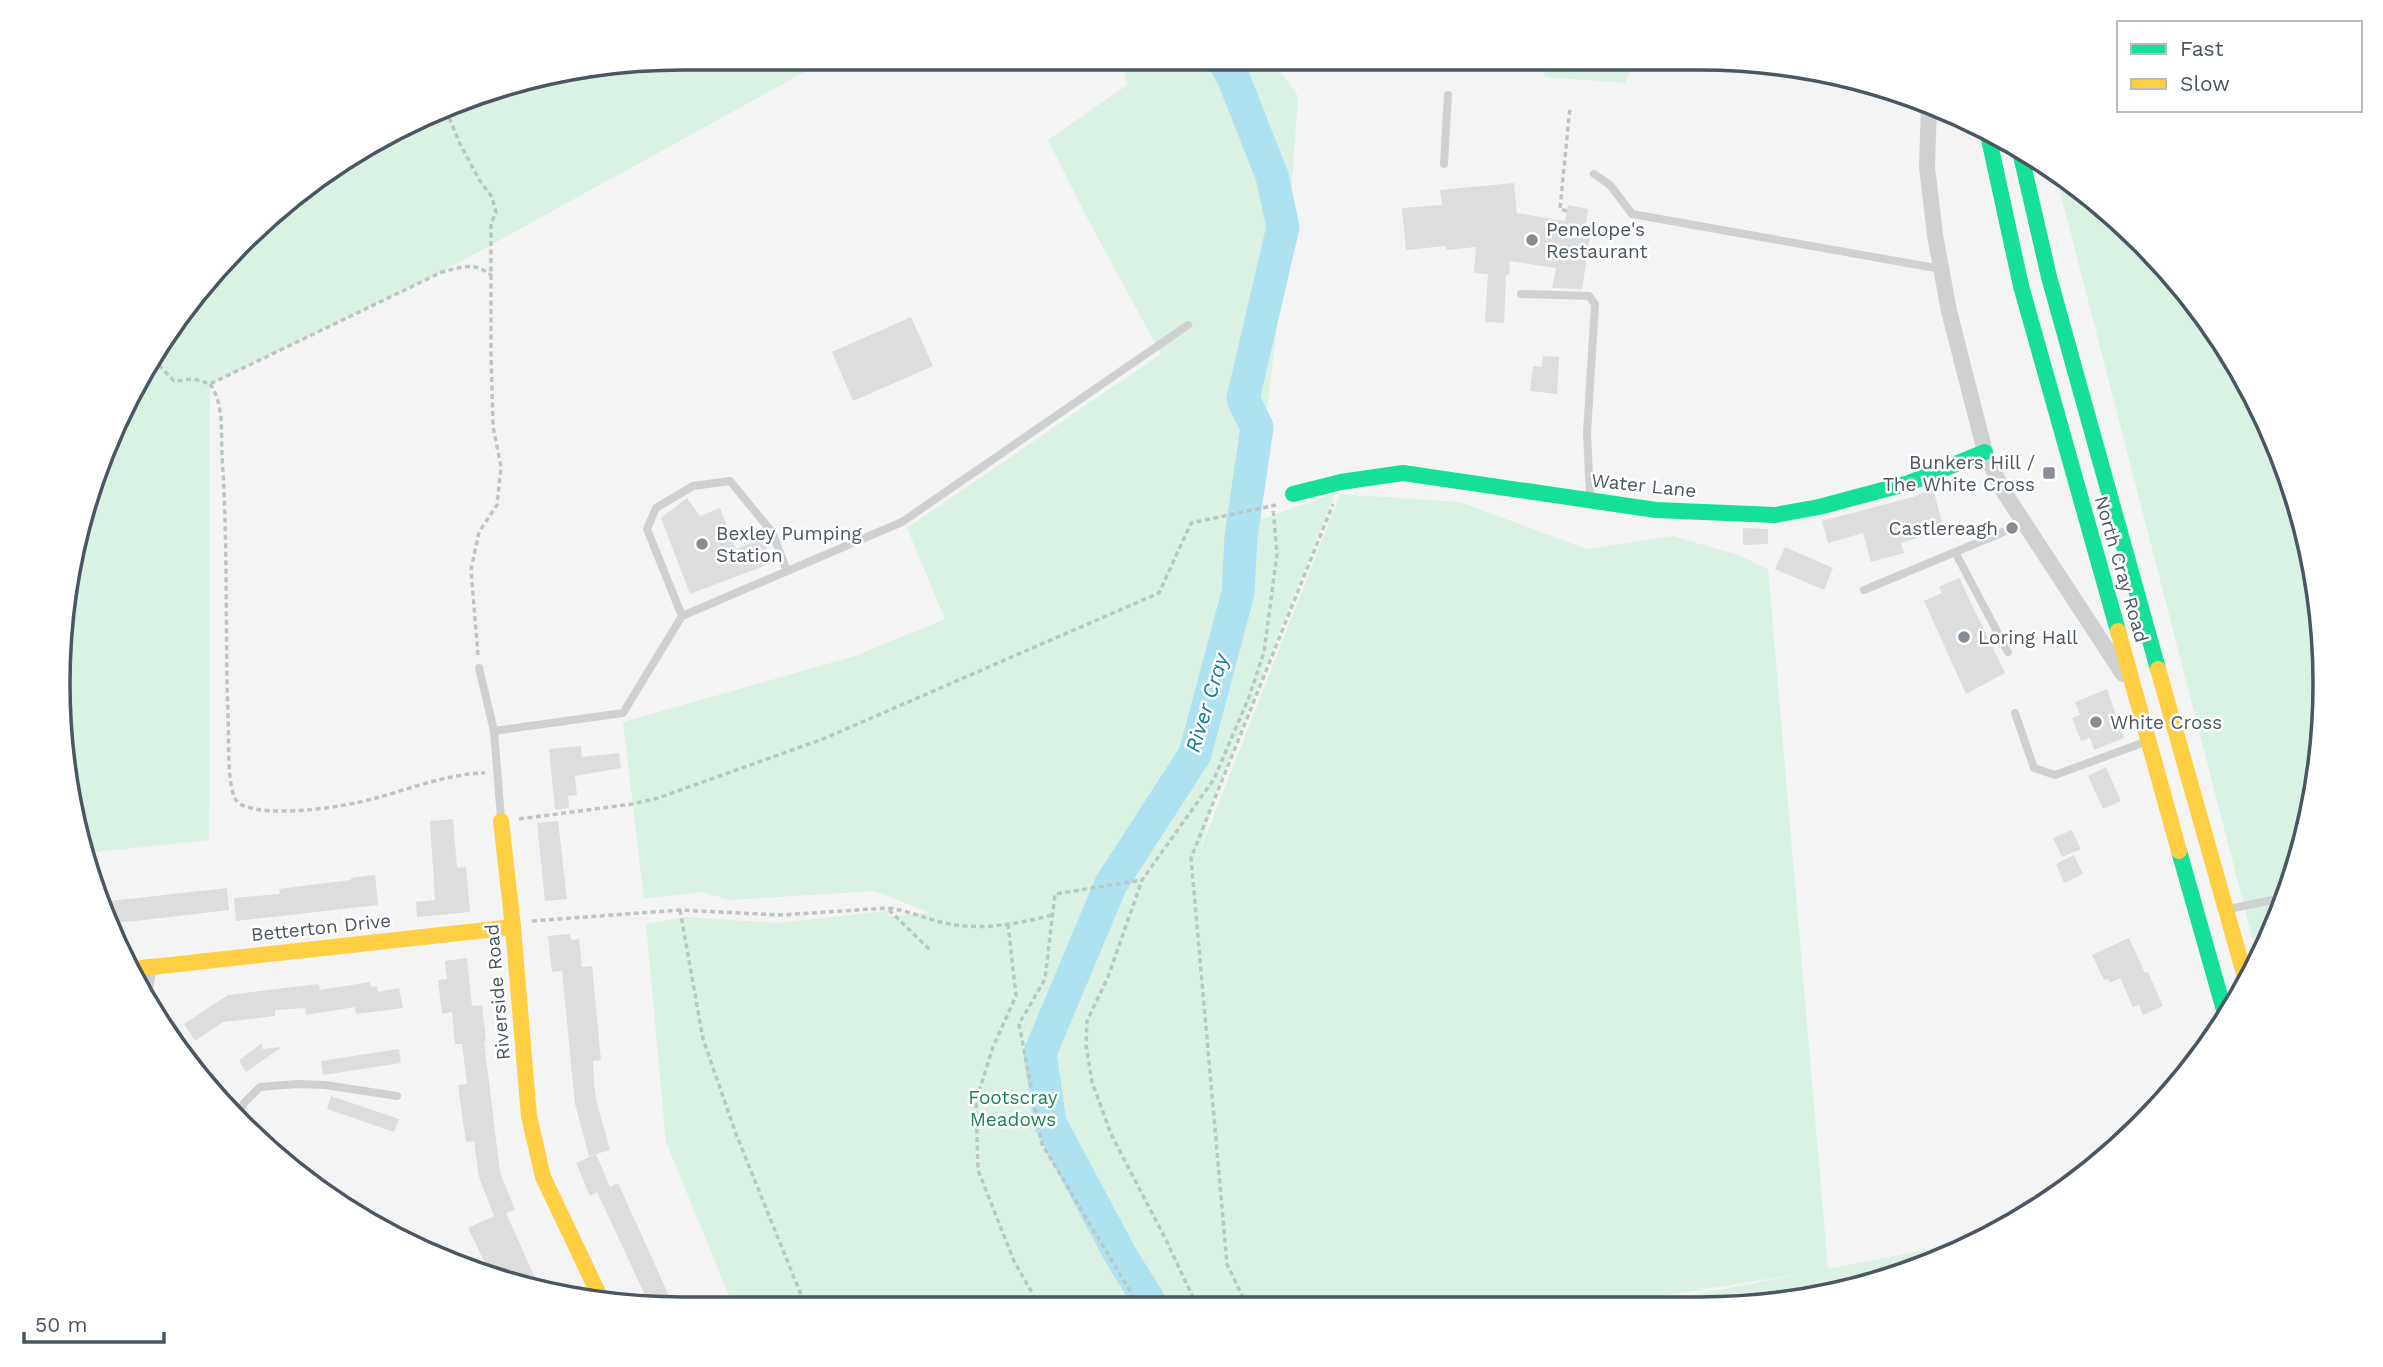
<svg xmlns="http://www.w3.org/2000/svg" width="2383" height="1367" viewBox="0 0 2383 1367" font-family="'Work Sans',sans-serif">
  <rect width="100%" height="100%" fill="#f4f4f4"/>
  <path fill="#d9f2e3" d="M 684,58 L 830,58 L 442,272 L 210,384 L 209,840 L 89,853 L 59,724 L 79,521 L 163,336 L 303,187 L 483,91 Z
    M 1121,58 L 1270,58 L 1298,96 L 1289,226 L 1256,504 L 1240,487 L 1226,532 L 1335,493 L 1215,795 L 1200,851 L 1340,494 L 1460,502 L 1587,549 L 1673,536 L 1738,555 L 1768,569 L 1828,1269 L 1971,1241 L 1901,1276 L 1781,1304 L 1648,1304 L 1810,1272 L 1607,1305 L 734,1308 L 666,1142 L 646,924 L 685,917 L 777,923 L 887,911 L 888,916 L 930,913 L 875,891 L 730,900 L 701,892 L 644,899 L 623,722 L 855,656 L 945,619 L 907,528 L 1161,354 L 1085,214 L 1048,140 L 1127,85 Z
    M 1547,59 L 1634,59 L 1626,83 L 1544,77 Z
    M 2060,175 L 2112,213 L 2196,303 L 2261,407 L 2304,522 L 2324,643 L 2320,766 L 2292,885 L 2258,960 L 2056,176 Z"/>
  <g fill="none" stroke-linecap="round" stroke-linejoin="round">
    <path stroke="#aee2f0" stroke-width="33" d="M 1152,1306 L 1121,1256 L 1050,1123 L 1040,1053 L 1111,884 L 1195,754 L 1238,593 L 1241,537 L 1257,427 L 1243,399 L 1283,227 L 1272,176 L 1233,77 L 1222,58"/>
  </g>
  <path fill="#ddddde" d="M 1514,183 L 1517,213 L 1565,221 L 1568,205 L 1588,209 L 1586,224 L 1592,225 L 1582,289 L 1552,288 L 1556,268 L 1510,261 L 1509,275 L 1506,275 L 1504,323 L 1485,322 L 1488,274 L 1474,273 L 1476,247 L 1446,250 L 1446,246 L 1406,250 L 1402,208 L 1442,205 L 1440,190 Z
    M 911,317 L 933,366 L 853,401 L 832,352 Z
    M 1543,356 L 1559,357 L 1557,394 L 1530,391 L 1533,366 L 1542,367 Z
    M 1933,488 L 1944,530 L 1901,543 L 1904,553 L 1871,562 L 1863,533 L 1828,543 L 1822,521 L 1913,497 Z
    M 687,498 L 700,516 L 720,508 L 736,549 L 763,538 L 772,563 L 690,594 L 661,518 Z
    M 1743,528 L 1768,529 L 1768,544 L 1743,545 Z
    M 1785,547 L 1833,568 L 1824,590 L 1775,569 Z
    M 1959,578 L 2005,673 L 1966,694 L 1924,601 L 1942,593 L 1939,587 Z
    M 2107,689 L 2124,738 L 2094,750 L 2090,738 L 2081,741 L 2072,718 L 2080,715 L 2075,702 Z
    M 581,746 L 582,757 L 619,753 L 621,768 L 575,776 L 577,795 L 568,796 L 569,808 L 555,810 L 549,749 Z
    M 2106,767 L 2121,801 L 2103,809 L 2088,776 Z
    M 453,819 L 457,868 L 466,867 L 470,912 L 417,917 L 416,902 L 435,900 L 430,821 Z
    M 558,821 L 567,899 L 545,901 L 537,823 Z
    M 2072,830 L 2081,849 L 2062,857 L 2053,838 Z
    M 2074,855 L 2083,874 L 2064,883 L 2056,864 Z
    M 375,875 L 378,905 L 236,921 L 234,898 L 280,894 L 279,889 L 351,880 L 351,878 Z
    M 227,888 L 229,910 L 135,921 L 106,923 L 101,902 Z
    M 570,934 L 571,940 L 579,939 L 582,967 L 592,966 L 601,1060 L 593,1061 L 594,1081 L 596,1099 L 610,1150 L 589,1156 L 575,1104 L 562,971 L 552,972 L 548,936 Z
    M 2129,938 L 2145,973 L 2148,972 L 2163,1006 L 2143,1015 L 2139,1005 L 2133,1007 L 2120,978 L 2110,983 L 2108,979 L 2104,980 L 2092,955 Z
    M 467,958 L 472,1006 L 482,1005 L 486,1041 L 484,1041 L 500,1172 L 515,1210 L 506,1213 L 541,1291 L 521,1288 L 491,1275 L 468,1228 L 494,1216 L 479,1177 L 474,1141 L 466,1142 L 458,1085 L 467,1084 L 462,1044 L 455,1044 L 452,1012 L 442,1014 L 438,980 L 447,979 L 445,961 Z
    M 370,982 L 371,987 L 377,986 L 378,992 L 399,988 L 403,1008 L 356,1014 L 355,1007 L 306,1015 L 305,1008 L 275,1010 L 275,1016 L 223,1022 L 195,1041 L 184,1024 L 228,995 L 319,984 L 320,990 Z
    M 262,1043 L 262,1049 L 282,1047 L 246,1072 L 239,1060 Z
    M 399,1049 L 401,1063 L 323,1075 L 321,1061 Z
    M 331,1096 L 399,1119 L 394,1132 L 327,1109 Z
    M 596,1154 L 610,1187 L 618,1183 L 671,1300 L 651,1308 L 597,1192 L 590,1196 L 576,1163 Z"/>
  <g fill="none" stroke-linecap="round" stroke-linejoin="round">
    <path stroke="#bcc7c4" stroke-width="3.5" stroke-dasharray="5 3.5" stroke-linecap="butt" d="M 446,110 L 460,144 L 480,181 L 492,197 L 496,213 L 491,223 L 491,354 L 493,426 L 501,467 L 497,505 L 479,532 L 471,570 L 478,655
      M 1567,211 L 1560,209 L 1570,107
      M 153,359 L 174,381 L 194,379 L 210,384 L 442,272 C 463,267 474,261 492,276
      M 210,384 C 224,403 221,432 222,456 C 228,542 225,629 228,716 C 229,737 227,778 234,796 C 237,805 246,807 255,809 C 288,815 344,807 376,798 C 409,789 451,773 485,773
      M 519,819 L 632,804 L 658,798 L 823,739 L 1159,593 L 1191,523 L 1276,505
      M 680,910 L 703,1039 L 736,1134 L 806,1307
      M 889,910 L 930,950
      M 532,921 L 680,910 L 781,915 L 887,908 C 908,910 925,919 945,923 C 980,931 1018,924 1052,915
      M 1008,924 L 1016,996 L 993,1047 L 976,1101 L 978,1170 L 1014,1261 L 1040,1307
      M 1139,1306 L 1042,1144 L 1019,1024 L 1045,979 L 1055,894 L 1142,880
      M 1197,1306 L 1166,1240 L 1111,1134 L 1092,1082 L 1086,1045 L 1087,1021 L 1108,977 L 1142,880 L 1214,779 L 1249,697 L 1264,652 L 1277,554 L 1273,507
      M 1247,1306 L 1227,1264 L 1191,858 L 1333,504"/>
    <path stroke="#ced0d2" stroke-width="8" d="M 1444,164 L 1448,95
      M 1594,174 L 1610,185 L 1632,214 L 1941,269
      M 1521,294 L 1589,296 L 1595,304 L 1587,433 L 1590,497
      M 1955,552 L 2008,652
      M 1864,590 L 2025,523
      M 682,616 L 647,529 L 656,508 L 693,486 L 730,481 L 772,532 L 787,571
      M 479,668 L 494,731 L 501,818
      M 2015,713 L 2034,768 L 2055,775 L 2145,742
      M 494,731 L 623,713 L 682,616 L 902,522 L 1188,325
      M 2229,909 L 2287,897
      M 237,1115 L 244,1103 L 260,1087 L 297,1084 L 325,1085 L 397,1096"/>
    <path stroke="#ced0d2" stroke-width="16" d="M 1929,104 L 1927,167 L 1935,235 L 1949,311 L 1985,452 L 2002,489 L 2123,674
      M 145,987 L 149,967"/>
    <path stroke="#16e098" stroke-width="16" d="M 1987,130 L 2021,286 L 2118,631
      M 2019,147 L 2049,277 L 2158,669
      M 1293,494 L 1341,482 L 1403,473 L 1656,510 L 1775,515 L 1819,507 L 1909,483 L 1985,452
      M 2179,851 L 2226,1017"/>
    <path stroke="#ffcf43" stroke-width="16" d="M 2118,631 L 2179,851
      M 2158,669 L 2247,984
      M 501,821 L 513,927 L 529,1116 L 543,1177 L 602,1301
      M 134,969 L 513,927"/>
  </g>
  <g fill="#868d94" stroke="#fff" stroke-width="2.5">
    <circle cx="1532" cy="240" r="7"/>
    <rect x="2042" y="466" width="14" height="14" rx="3.5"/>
    <circle cx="2012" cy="528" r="7"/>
    <circle cx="702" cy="544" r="7"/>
    <circle cx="1964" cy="637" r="7"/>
    <circle cx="2096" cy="722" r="7"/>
  </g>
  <g text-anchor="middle" stroke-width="5" stroke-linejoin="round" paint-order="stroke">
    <g font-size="19" fill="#4a5661" stroke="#fff" text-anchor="start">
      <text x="1546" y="236">Penelope's<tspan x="1546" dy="22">Restaurant</tspan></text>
      <text x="2035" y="469" text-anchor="end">Bunkers Hill /<tspan x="2035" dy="22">The White Cross</tspan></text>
      <text x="1998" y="535" text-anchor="end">Castlereagh</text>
      <text x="716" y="540">Bexley Pumping<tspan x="716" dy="22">Station</tspan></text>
      <text x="1978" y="644">Loring Hall</text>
      <text x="2110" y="729">White Cross</text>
    </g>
    <g font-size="19" fill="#4a5661" stroke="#fff">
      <text transform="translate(1644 485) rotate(6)" y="7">Water Lane</text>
      <text transform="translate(2122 569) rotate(74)" y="7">North Cray Road</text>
      <text transform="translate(321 927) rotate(-6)" y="7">Betterton Drive</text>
      <text transform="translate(497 992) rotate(-95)" y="7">Riverside Road</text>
    </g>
    <g font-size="19" fill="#17864f" stroke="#fff">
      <text x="1013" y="1104">Footscray<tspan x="1013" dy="22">Meadows</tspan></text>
    </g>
    <g font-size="21" font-style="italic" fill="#0c7c9b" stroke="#fff">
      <text transform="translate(1207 703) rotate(-73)" y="7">River Cray</text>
    </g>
  </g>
  <path d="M0 0H2383V1367H0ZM683 70H1700A613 613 0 0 1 2313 683V684A613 613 0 0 1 1700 1297H683A613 613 0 0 1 70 684V683A613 613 0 0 1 683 70Z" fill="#fff" fill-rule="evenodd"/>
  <path fill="none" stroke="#4a5661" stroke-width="3.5" d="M683 70H1700A613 613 0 0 1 2313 683V684A613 613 0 0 1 1700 1297H683A613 613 0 0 1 70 684V683A613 613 0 0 1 683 70Z"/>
  <rect x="2117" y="21" width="245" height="91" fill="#ffffff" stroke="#b7bbc0" stroke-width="2"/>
  <rect x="2131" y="44" width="35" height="10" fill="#16e098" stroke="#b7bbc0" stroke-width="2"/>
  <text x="2180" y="56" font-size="21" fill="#4a5661">Fast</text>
  <rect x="2131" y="79" width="35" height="10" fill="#ffcf43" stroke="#b7bbc0" stroke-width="2"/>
  <text x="2180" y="91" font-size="21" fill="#4a5661">Slow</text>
  <path d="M24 1332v10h140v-10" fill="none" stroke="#4a5661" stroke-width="3.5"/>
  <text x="35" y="1332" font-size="21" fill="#4a5661" stroke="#ffffff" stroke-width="5" paint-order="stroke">50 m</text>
</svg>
